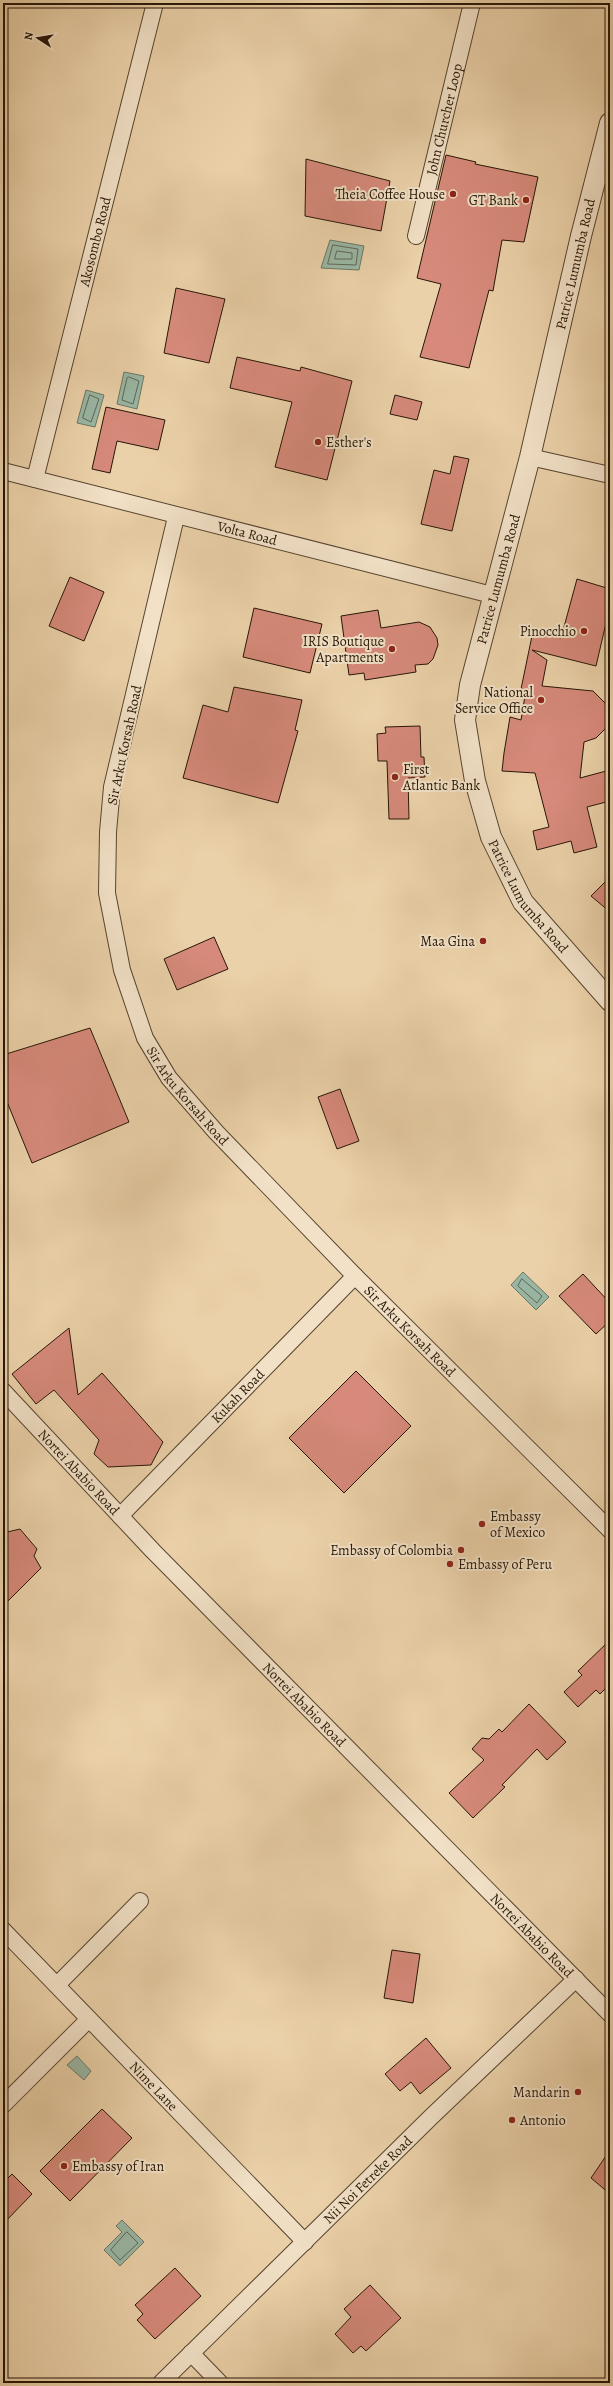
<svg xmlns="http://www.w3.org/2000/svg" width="613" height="2386" viewBox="0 0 613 2386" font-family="Alegreya,serif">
  <rect width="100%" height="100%" fill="#ebd1a9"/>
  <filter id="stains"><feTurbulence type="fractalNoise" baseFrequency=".005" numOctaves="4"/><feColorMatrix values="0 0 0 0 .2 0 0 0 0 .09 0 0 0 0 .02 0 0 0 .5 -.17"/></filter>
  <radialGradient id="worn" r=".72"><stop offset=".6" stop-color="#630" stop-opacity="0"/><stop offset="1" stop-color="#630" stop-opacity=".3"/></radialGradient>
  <path fill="#99b7a5" stroke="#6b7765" d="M 330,240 L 364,246 L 359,270 L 321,268 Z
    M 124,372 L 144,376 L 137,409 L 117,404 Z
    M 86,390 L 104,395 L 95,427 L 77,423 Z
    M 523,1272 L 549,1297 L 536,1310 L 511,1285 Z
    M 77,2056 L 91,2071 L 84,2080 L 67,2065 Z
    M 122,2220 L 144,2242 L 120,2266 L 104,2250 L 122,2232 L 116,2226 Z"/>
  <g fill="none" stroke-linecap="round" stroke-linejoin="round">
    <path stroke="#606656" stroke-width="1" d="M 333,245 L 358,249 L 356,265 L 328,264 Z
      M 337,251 L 352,253 L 352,259 L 335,259 Z
      M 129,377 L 139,381 L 133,404 L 122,400 L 127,378 Z
      M 90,395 L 99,399 L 91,422 L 83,418 Z
      M 522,1279 L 542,1296 L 537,1303 L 518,1286 Z
      M 127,2232 L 138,2243 L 120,2260 L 111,2250 Z"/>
  </g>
  <path fill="#d78a7b" stroke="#261606" d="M 446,155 L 476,162 L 475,164 L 538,177 L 524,242 L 502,240 L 493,291 L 489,290 L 469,368 L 420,357 L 441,284 L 417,278 Z
    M 306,159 L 390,181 L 381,231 L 305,216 Z
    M 176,288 L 225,299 L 209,363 L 164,353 Z
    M 237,357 L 300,371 L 301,367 L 352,381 L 327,480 L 275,467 L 292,402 L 230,388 Z
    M 395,395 L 422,402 L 417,420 L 390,414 Z
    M 106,407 L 165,420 L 158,450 L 117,441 L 110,473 L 92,469 Z
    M 454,456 L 469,459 L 452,531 L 421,524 L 434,470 L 450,474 Z
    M 70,577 L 104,592 L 84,641 L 49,626 Z
    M 577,579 L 610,589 L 610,606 L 596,666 L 532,650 L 547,660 L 542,686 L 593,691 L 606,704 L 609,719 L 607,727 L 596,738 L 584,742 L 580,778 L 610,770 L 610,801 L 587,807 L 597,847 L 574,853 L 571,841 L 537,850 L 533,831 L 549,827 L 535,773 L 502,771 L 504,753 L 510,717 L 521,720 L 526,690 L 521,689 L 533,631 L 561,638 Z
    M 254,608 L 322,624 L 310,673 L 243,657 Z
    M 378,610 L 381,628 L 419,622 L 430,627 L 437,638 L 438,645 L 433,659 L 428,664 L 415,665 L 416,672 L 365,680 L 364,673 L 349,675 L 341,616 Z
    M 234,687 L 302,700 L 295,730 L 298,731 L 278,803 L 183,778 L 203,705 L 228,712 Z
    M 420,726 L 421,757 L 424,757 L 425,777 L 408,778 L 409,819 L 389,819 L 387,761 L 378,761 L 377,734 L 386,733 L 385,727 Z
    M 610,877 L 610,912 L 591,896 Z
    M 214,937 L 228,969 L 177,990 L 164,959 Z
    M 90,1028 L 129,1122 L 32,1163 L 3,1092 L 3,1055 Z
    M 340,1089 L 359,1141 L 337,1149 L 318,1097 Z
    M 583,1274 L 610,1303 L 610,1321 L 596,1334 L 559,1296 Z
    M 69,1328 L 78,1395 L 102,1373 L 163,1442 L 151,1465 L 108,1467 L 94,1454 L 99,1440 L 54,1390 L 36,1404 L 12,1374 Z
    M 356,1371 L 411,1426 L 344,1493 L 289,1438 Z
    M 20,1529 L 37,1549 L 34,1556 L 41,1568 L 3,1606 L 3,1533 Z
    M 610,1640 L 610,1684 L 600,1694 L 596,1690 L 578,1707 L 564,1692 L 582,1675 L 578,1671 Z
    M 529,1704 L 566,1742 L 547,1760 L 537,1749 L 502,1785 L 505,1787 L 473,1818 L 449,1793 L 484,1760 L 472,1749 L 482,1738 L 489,1739 L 499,1729 L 502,1732 Z
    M 392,1950 L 420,1954 L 413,2003 L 384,1998 Z
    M 426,2038 L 451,2068 L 420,2094 L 411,2082 L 400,2091 L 385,2074 Z
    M 102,2109 L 132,2138 L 70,2201 L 40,2171 Z
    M 610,2150 L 610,2194 L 591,2178 Z
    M 12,2174 L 32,2194 L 3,2224 L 3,2183 Z
    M 175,2268 L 201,2296 L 155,2339 L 137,2320 L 143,2314 L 135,2305 Z
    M 370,2285 L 401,2318 L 366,2351 L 361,2346 L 353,2353 L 335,2334 L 351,2317 L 344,2309 Z"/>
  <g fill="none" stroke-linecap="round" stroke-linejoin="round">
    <defs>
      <g id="minor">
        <path id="s1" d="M 416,236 L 472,3"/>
        <path d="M 530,457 L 610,475"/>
        <path id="s2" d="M 3,471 L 492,595"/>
        <path id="s3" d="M 35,479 L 155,3"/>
        <path id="s4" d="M 176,517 L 112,787 L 108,832 L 107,893 L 122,970 L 145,1038 L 169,1078 L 216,1132 L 355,1276 L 610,1530"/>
        <path id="s5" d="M 3,1391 L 153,1551 L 610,2014"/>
        <path id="s6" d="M 120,1516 L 355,1276"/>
        <path id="s7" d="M 3,1930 L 305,2242"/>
        <path d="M 57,1985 L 140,1901"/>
        <path d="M 3,2105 L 89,2019"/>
        <path d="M 191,2353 L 220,2383"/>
        <path id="s8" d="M 161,2383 L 431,2117 L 576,1979"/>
      </g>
      <g id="tertiary">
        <path id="s9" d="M 610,123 L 581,236 L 530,457 L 470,685 L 465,720 L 475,781 L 491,837 L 523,902 L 610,1001"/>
      </g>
    </defs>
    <use href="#minor" stroke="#57452f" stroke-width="18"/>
    <use href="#tertiary" stroke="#57452f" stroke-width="22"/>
    <use href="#minor" stroke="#f2e1c7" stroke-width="16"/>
    <use href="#tertiary" stroke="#f2e1c7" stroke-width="20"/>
  </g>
  <g fill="#8f2418" stroke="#f2e1c7" stroke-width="1.5">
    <circle cx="453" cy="194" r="4"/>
    <circle cx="526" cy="200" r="4"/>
    <circle cx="318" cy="442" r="4"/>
    <circle cx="584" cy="631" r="4"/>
    <circle cx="392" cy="649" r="4"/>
    <circle cx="541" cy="700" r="4"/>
    <circle cx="395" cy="777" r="4"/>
    <circle cx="483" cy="941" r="4"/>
    <circle cx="482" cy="1524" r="4"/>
    <circle cx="461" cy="1550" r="4"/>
    <circle cx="450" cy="1564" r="4"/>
    <circle cx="578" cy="2092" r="4"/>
    <circle cx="512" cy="2120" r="4"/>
    <circle cx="64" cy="2166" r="4"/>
  </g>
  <g text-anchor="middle" stroke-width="4" stroke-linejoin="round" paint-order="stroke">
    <g font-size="14" fill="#261606" stroke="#f2e1c7">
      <text dy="5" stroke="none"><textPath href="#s1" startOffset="120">John Churcher Loop</textPath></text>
      <text dy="5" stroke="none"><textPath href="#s3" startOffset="245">Akosombo Road</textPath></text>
      <text transform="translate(575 264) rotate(-77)" y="5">Patrice Lumumba Road</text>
      <text dy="5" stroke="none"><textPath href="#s2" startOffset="252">Volta Road</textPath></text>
      <text transform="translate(498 579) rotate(-75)" y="5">Patrice Lumumba Road</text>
      <text transform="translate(124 745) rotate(-78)" y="5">Sir Arku Korsah Road</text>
      <text dy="5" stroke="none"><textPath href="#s9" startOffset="805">Patrice Lumumba Road</textPath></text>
      <text dy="5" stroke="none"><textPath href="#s4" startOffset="606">Sir Arku Korsah Road</textPath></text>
      <text dy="5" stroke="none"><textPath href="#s4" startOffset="930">Sir Arku Korsah Road</textPath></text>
      <text dy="5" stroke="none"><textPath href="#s6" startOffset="168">Kukah Road</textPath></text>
      <text dy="5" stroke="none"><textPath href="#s5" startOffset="111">Nortei Ababio Road</textPath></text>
      <text dy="5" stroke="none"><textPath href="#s5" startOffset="435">Nortei Ababio Road</textPath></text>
      <text dy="5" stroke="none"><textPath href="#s5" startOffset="759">Nortei Ababio Road</textPath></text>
      <text dy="5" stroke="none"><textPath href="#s7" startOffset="217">Nime Lane</textPath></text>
      <text dy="5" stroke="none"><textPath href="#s8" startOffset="290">Nii Noi Fetreke Road</textPath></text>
    </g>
    <g font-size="14" fill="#261606" stroke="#f2e1c7" text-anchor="end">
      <text x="445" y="199">Theia Coffee House</text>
      <text x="518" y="205">GT Bank</text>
      <text x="326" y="447" text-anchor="start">Esther's</text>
      <text x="576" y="636">Pinocchio</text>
      <text x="384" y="646">IRIS Boutique<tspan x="384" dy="16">Apartments</tspan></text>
      <text x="533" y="697">National<tspan x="533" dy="16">Service Office</tspan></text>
      <text x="403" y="774" text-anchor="start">First<tspan x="403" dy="16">Atlantic Bank</tspan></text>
      <text x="475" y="946">Maa Gina</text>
      <text x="490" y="1521" text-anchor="start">Embassy<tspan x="490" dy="16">of Mexico</tspan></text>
      <text x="453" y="1555">Embassy of Colombia</text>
      <text x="458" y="1569" text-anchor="start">Embassy of Peru</text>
      <text x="570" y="2097">Mandarin</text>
      <text x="520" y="2125" text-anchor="start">Antonio</text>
      <text x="72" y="2171" text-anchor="start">Embassy of Iran</text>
    </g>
  </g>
  <rect width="613" height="2386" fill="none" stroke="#ebd1a9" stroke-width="16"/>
  <rect x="4" y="4" width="605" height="2378" fill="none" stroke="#261606" stroke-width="2"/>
  <rect x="8" y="8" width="597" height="2370" fill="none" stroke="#261606"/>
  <g transform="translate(38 38) rotate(282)" stroke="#f2e1c7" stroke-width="3" paint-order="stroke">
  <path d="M0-3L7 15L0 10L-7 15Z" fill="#261606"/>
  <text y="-6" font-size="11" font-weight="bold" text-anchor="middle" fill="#261606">N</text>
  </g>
  <rect width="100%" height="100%" filter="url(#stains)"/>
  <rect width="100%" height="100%" fill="url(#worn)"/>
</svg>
